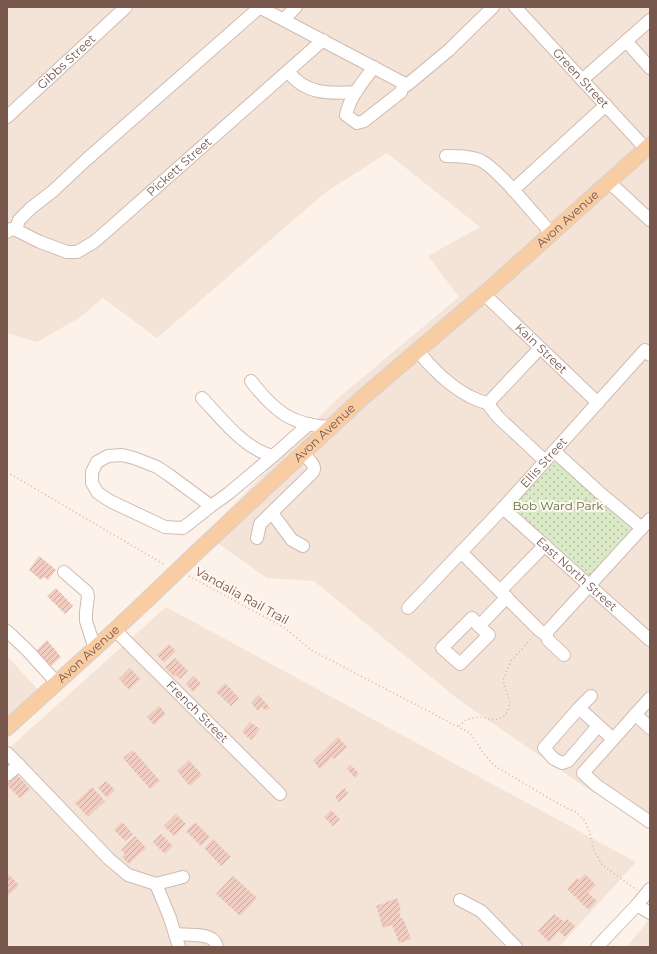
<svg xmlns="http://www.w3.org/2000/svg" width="657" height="954" viewBox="0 0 657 954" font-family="Montserrat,sans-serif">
  <defs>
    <pattern id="grass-dots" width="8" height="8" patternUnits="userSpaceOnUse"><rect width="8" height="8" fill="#daeac7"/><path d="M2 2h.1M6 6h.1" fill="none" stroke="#b6c0a4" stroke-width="1.8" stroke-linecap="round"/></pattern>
    <pattern id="building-hatch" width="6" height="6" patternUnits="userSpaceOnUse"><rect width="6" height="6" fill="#f1cdc1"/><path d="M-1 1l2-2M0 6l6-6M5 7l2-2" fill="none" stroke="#c8a99f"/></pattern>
  </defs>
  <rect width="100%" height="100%" fill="#fcf2e9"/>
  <path fill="#f4e3d7" d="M 7,7 L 650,7 L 650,827 L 582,785 L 459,700 L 314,581 L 267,578 L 205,534 L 337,399 L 459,297 L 428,256 L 480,227 L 387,153 L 326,192 L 157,338 L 103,298 L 79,318 L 37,342 L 7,333 Z
    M 166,607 L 636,862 L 559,947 L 7,947 L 7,750 Z
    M 7,656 L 43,695 L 7,727 Z
    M 650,918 L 650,947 L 627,947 Z"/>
  <path fill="url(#grass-dots)" d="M 553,452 L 637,530 L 589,581 L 505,506 Z"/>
  <path fill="url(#building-hatch)" d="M581 503a4 4 0 1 1 8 0a4 4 0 1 1-8 0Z
    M 39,556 L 56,570 L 48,580 L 44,577 L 41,580 L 29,570 Z
    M 56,588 L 73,606 L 65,614 L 47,596 Z
    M 47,640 L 61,657 L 50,667 L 36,651 Z
    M 169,644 L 176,651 L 164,663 L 157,655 Z
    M 175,658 L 188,671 L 180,679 L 176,675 L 174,677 L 165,667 Z
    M 130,668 L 140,679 L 129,690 L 119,679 Z
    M 194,676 L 201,684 L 193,692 L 186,684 Z
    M 225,683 L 239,698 L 231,706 L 216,692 Z
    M 259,695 L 270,708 L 266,711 L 262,707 L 258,711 L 251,703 Z
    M 159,706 L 166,714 L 154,725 L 147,717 Z
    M 250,722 L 260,729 L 251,740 L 242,732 Z
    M 338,737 L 347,747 L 334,759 L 332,757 L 320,769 L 313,761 Z
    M 133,750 L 160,781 L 150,789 L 123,758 Z
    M 189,760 L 202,775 L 190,786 L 177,771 Z
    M 351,765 L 359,774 L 355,778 L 347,769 Z
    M 17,775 L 30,789 L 20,798 L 7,785 Z
    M 106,781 L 115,790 L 107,798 L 98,788 Z
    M 92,787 L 105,801 L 88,817 L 75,803 Z
    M 344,788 L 348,793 L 339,802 L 335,797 Z
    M 331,810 L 340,819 L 333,826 L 324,817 Z
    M 176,814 L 186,824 L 174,836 L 164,826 Z
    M 122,822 L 133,834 L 125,841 L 114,830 Z
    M 195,822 L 210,837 L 201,846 L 186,831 Z
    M 161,834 L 173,846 L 165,854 L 153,842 Z
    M 135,836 L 146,848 L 129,864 L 122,857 L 125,854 L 121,850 Z
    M 213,839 L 231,857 L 221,866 L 204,848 Z
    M 7,873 L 19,885 L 8,896 L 7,895 Z
    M 585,874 L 596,885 L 588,893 L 597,901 L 589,910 L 567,889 L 577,878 L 579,880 Z
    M 233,876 L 257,898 L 240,916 L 216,894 Z
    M 397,898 L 401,910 L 399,911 L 401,919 L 403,918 L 411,939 L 399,943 L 392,925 L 383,928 L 376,906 Z
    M 554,914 L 564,922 L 567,919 L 575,926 L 565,937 L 559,931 L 549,942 L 538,931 Z"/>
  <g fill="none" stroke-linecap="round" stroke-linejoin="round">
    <defs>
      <g id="minor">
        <path d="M 259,7 L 407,85 L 449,50 L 493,7"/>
        <path id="s1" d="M 515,7 L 646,149"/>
        <path d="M 284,19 L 296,7"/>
        <path d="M 626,41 L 650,68"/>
        <path d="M 374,67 C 363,82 350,96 346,115 L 357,123 L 364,121 L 401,92 L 404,83"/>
        <path d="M 288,71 C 304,94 329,94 356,92"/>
        <path d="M 582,80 L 650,20"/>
        <path id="s2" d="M 7,117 L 126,7"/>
        <path d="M 446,156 C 458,156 469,156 480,160 C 490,165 498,174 506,182 C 522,199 536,216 551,233"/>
        <path d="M 609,182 L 650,220"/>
        <path d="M 513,190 L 606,105"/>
        <path d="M 16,230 L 19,220 L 31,208 L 53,191 L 86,160 L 260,7"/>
        <path id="s3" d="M 7,232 L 11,229 L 16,230 L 40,242 L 67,252 L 77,252 L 94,242 L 109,229 L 323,40"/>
        <path id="s4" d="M 484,294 L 598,403"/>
        <path d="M 540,348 L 490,401 L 490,407 L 498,417 L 545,461"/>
        <path d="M 418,351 C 431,368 450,386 469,396 C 476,400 483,402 490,404"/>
        <path d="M 251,381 C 274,411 292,426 332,427"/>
        <path d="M 202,398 C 222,419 244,449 273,456 L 309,424"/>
        <path d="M 554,451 L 599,492 L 642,528"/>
        <path d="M 211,506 L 169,475 L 157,467 L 134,458 L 122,455 L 108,456 L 97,462 L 92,472 L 92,483 L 98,493 L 110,501 L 165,527 L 183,528 L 211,506 L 229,493 L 273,456"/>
        <path id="s5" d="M 503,508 L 650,640"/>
        <path d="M 272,513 L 292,540 L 303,546"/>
        <path d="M 257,538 L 260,524 L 313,472 C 317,465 308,459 303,454"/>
        <path d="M 545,545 L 500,591 L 539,630 L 543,633 L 546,633"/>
        <path d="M 461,552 L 500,591"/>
        <path d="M 64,572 L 87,592 L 88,597 L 86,612 L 86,621 L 95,649"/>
        <path id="s6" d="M 408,608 L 503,508 L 645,350 L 650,355"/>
        <path d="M 479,626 L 472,618 L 442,648 L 460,664 L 489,635 L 479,626 L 507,597"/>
        <path id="s7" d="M 115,630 L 280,794"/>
        <path d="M 7,631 L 28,651 L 57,683"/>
        <path d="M 546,633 L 650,519"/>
        <path d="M 546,633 L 548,640 L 564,655"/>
        <path d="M 650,698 L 583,773 L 596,785 L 650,822"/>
        <path d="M 579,708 L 591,696"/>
        <path d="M 635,714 L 650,728"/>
        <path d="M 598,726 L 568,761 L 562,763 L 554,759 L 544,748 L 579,708 L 613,739"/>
        <path d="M 7,753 L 19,765 L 7,775"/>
        <path d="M 19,765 L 109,859 L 128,875 L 156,884 L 183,877"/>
        <path d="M 156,884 L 170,918 L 179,947"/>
        <path d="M 460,900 L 481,911 L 516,947"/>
        <path d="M 637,905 L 650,913"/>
        <path d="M 175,934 C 185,935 208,933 214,941 C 215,941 217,946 217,947"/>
        <path d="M 597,947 L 637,905 L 650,889"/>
      </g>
      <g id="major">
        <path id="s8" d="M 198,551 L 362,398 L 484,294 L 650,145"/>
        <path id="s9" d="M 7,728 L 115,630 L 148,599"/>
      </g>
    </defs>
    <use href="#minor" stroke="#d1bbb1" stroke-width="14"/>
    <use href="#major" stroke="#d9d0cd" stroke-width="17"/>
    <path stroke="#d7b0a3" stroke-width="1.5" stroke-dasharray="1 3" stroke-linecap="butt" d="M 7,472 L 165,565
      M 189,576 L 285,628 L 311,650 L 470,733 L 484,754 L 495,766 L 559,804 L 576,812 L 584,820 L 589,830 L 594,850 L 602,865 L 637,890
      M 459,726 L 466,720 L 478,717 L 495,720 L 504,716 L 508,711 L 510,703 L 503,680 L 511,661 L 532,638"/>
    <use href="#minor" stroke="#fff" stroke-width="12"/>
    <use href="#major" stroke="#f9cda3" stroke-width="15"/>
    <defs>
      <path id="major-bridge" d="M 148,599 L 198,551"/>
    </defs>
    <use href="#major-bridge" stroke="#d9d0cd" stroke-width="17" stroke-linecap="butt"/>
    <use href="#major-bridge" stroke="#f9cda3" stroke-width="15"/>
  </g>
  <g text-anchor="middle" stroke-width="4" stroke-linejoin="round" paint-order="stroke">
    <g font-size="12" fill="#77564c" stroke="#fff7f0">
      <text dy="4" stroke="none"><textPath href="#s2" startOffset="81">Gibbs Street</textPath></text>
      <text dy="4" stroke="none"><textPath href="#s1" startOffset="97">Green Street</textPath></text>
      <text dy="4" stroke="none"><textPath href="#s3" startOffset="209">Pickett Street</textPath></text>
      <text dy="4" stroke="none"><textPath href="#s8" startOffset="497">Avon Avenue</textPath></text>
      <text dy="4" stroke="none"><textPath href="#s4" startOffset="79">Kain Street</textPath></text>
      <text dy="4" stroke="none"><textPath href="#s8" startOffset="173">Avon Avenue</textPath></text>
      <text dy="4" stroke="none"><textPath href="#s6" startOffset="199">Ellis Street</textPath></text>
      <text dy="4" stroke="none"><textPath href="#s5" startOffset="99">East North Street</textPath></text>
      <text transform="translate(242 596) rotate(29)" y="4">Vandalia Rail Trail</text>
      <text dy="4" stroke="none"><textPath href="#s9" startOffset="110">Avon Avenue</textPath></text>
      <text dy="4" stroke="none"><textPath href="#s7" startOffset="116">French Street</textPath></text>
    </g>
    <g font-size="12" fill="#587641" stroke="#fff7f0">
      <text x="558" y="510">Bob Ward Park</text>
    </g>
  </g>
  <rect width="657" height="954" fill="none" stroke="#77564c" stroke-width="16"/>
</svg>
